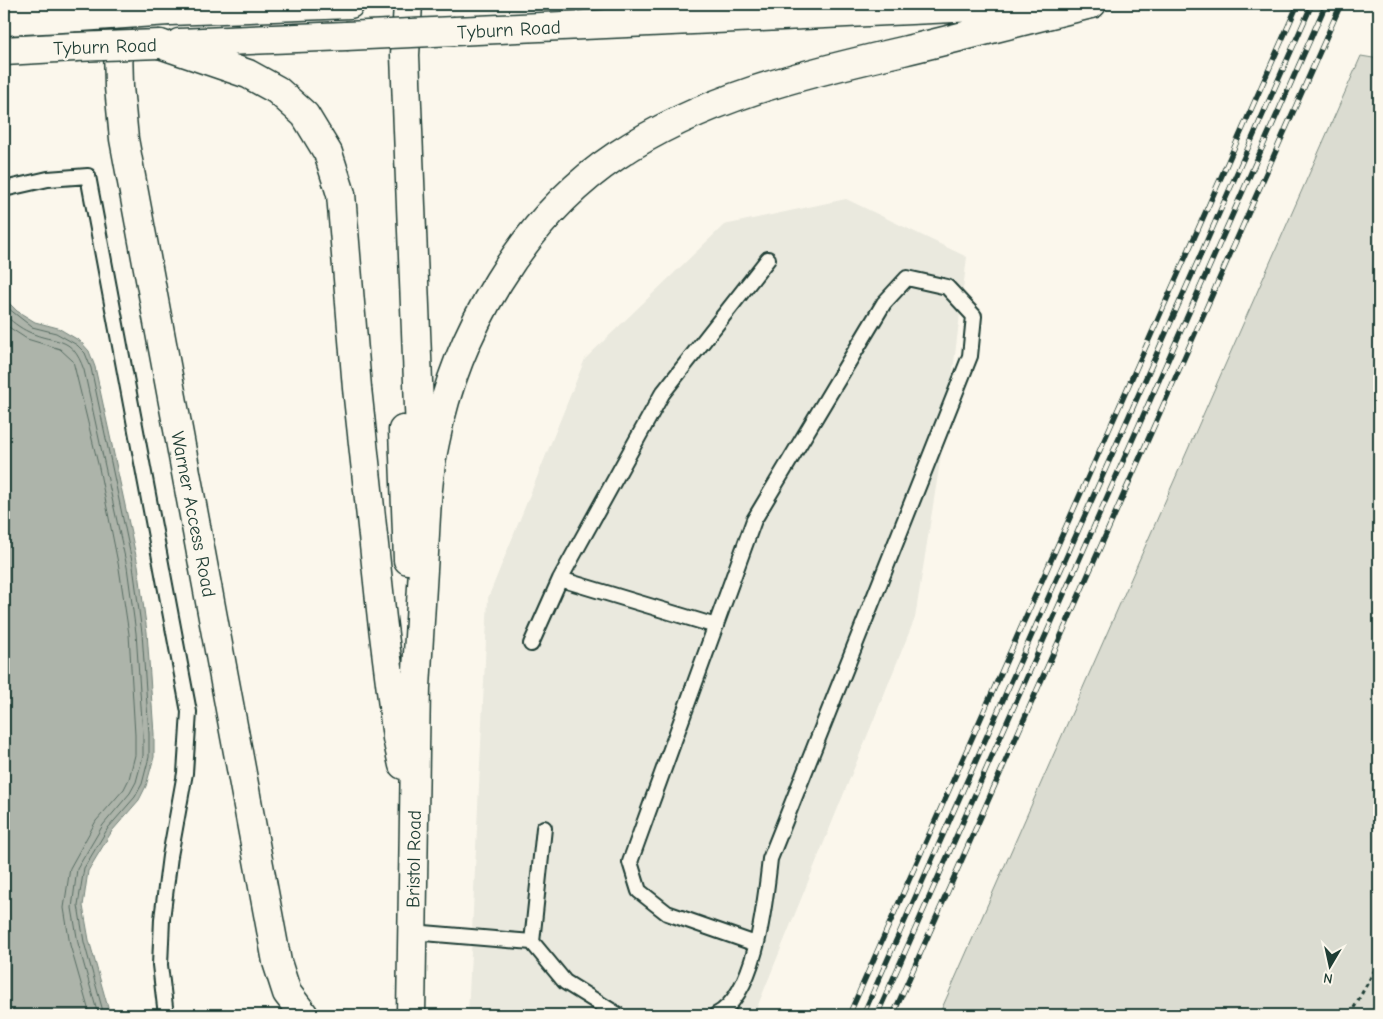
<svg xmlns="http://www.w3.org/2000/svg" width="1383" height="1019" viewBox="0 0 1383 1019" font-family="'Comic Neue',sans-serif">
  <rect width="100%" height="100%" fill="#fbf7ec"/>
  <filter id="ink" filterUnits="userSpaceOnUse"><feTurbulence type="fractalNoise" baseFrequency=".02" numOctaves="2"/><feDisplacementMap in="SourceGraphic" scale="10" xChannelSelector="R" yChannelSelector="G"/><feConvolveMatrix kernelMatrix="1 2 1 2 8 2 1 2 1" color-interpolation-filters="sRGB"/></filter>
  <g filter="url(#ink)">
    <path fill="#eae9de" d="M 846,199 L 967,257 L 948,412 L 915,618 L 754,1015 L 468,1015 L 488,598 L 585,359 L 724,225 Z"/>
    <path fill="#dbdcd1" stroke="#7d8c82" d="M 1361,56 L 1379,59 L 1379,1015 L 939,1015 Z"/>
    <path fill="#adb4aa" stroke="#74847b" d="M 4,298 L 17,311 L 35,322 L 58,328 L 80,341 L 89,351 L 95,367 L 138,565 L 147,632 L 154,734 L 154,757 L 146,786 L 139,800 L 112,831 L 88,871 L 83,906 L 89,940 L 110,1015 L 4,1015 Z"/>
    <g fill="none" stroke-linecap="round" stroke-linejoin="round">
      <path stroke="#586d63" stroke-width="1" d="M 4,305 L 32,327 L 56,333 L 77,345 L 85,353 L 91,368 L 133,566 L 142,633 L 149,734 L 149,757 L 142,784 L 135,797 L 108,828 L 84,868 L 78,905 L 84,942 L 104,1015
        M 4,314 C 11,321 20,328 29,332 C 56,345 71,333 84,370 L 127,567 L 136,633 L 143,735 L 143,756 L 136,782 L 130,793 L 103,825 L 77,869 L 72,908 L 78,943 L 98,1015
        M 4,324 L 27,339 L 60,349 L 73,361 L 99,468 L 119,568 L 129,634 L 135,735 L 135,755 L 129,779 L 124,789 L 96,821 L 70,868 L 64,908 L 70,945 L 90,1015"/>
      <defs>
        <path id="service" d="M 4,189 L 48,179 L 88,176 L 189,712 L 185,773 L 170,856 L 162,919 L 160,965 L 166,1015
          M 560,579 L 716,626
          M 531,644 L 560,579 L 662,394 L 768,259
          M 412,932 L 532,942 L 544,828
          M 532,942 L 565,982 L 618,1015
          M 716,1015 C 757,993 765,902 770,859 L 970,356 L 974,316 L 947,287 L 907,278 L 884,303 L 754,520 L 630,862 L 639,891 L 667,913 L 756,944"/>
        <path id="minor" d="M 117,4 L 119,87 L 124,139 L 277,962 L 287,993 L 304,1015"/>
        <path id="secondary" d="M 408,4 L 405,55 L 421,457
          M 169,11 L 350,4
          M 4,21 L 80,17
          M 455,31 L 1042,4
          M 179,43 L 346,36
          M 160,44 L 248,74 L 277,90 L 305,115 L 328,153 L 341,194 L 357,388 L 382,619 L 397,738 L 403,765
          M 4,51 L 75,47
          M 403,430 L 408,560
          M 415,704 C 418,653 421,603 424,553 C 426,516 427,478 435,442 C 456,334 523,218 616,156 C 702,98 803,74 903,51 C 966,36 1029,19 1092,4
          M 411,1015 L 416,685"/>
      </defs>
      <use href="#service" stroke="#1f3d34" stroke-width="18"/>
      <use href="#minor" stroke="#1f3d34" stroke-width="31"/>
      <use href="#secondary" stroke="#1f3d34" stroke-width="31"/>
      <path stroke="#1f3d34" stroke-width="3" stroke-dasharray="4 4" stroke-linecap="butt" d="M 1350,1015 L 1379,962"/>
      <use href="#service" stroke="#fbf7ec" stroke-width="14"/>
      <use href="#minor" stroke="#fbf7ec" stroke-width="28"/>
      <use href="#secondary" stroke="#fbf7ec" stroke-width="28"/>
      <defs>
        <path id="rail" d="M 849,1015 L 1298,4
          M 863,1015 L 1312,4
          M 877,1015 L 1326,4
          M 893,1015 L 1341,4"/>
      </defs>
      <use href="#rail" stroke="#1f3d34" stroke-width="5.5"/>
      <use href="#rail" stroke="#fbf7ec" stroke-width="4" stroke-dasharray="11" stroke-linecap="butt"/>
      <defs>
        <path id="secondary-bridge" d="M 80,17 L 169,11
          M 346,36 L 455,31
          M 75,47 L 160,44"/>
      </defs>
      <use href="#secondary-bridge" stroke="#1f3d34" stroke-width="31" stroke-linecap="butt"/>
      <use href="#secondary-bridge" stroke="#fbf7ec" stroke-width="28"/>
    </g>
  </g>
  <g text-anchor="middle" stroke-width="5" stroke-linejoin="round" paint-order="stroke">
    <g font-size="19" fill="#1f3d34" stroke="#fbf7ec">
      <text transform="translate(509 29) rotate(-3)" y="7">Tyburn Road</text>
      <text transform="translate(105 46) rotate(-2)" y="7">Tyburn Road</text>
      <text transform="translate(194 514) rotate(79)" y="7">Warner Access Road</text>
      <text transform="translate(413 859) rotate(-89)" y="7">Bristol Road</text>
    </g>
  </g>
  <rect width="1383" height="1019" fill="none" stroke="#fbf7ec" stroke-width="20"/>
  <rect x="10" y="10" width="1363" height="999" fill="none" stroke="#1f3d34" stroke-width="2" filter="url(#ink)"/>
  <g transform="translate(1330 966) rotate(189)" stroke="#fbf7ec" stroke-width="4" paint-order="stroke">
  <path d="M0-4L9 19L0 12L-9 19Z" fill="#1f3d34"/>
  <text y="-8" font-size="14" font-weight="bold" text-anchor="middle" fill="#1f3d34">N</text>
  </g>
</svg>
